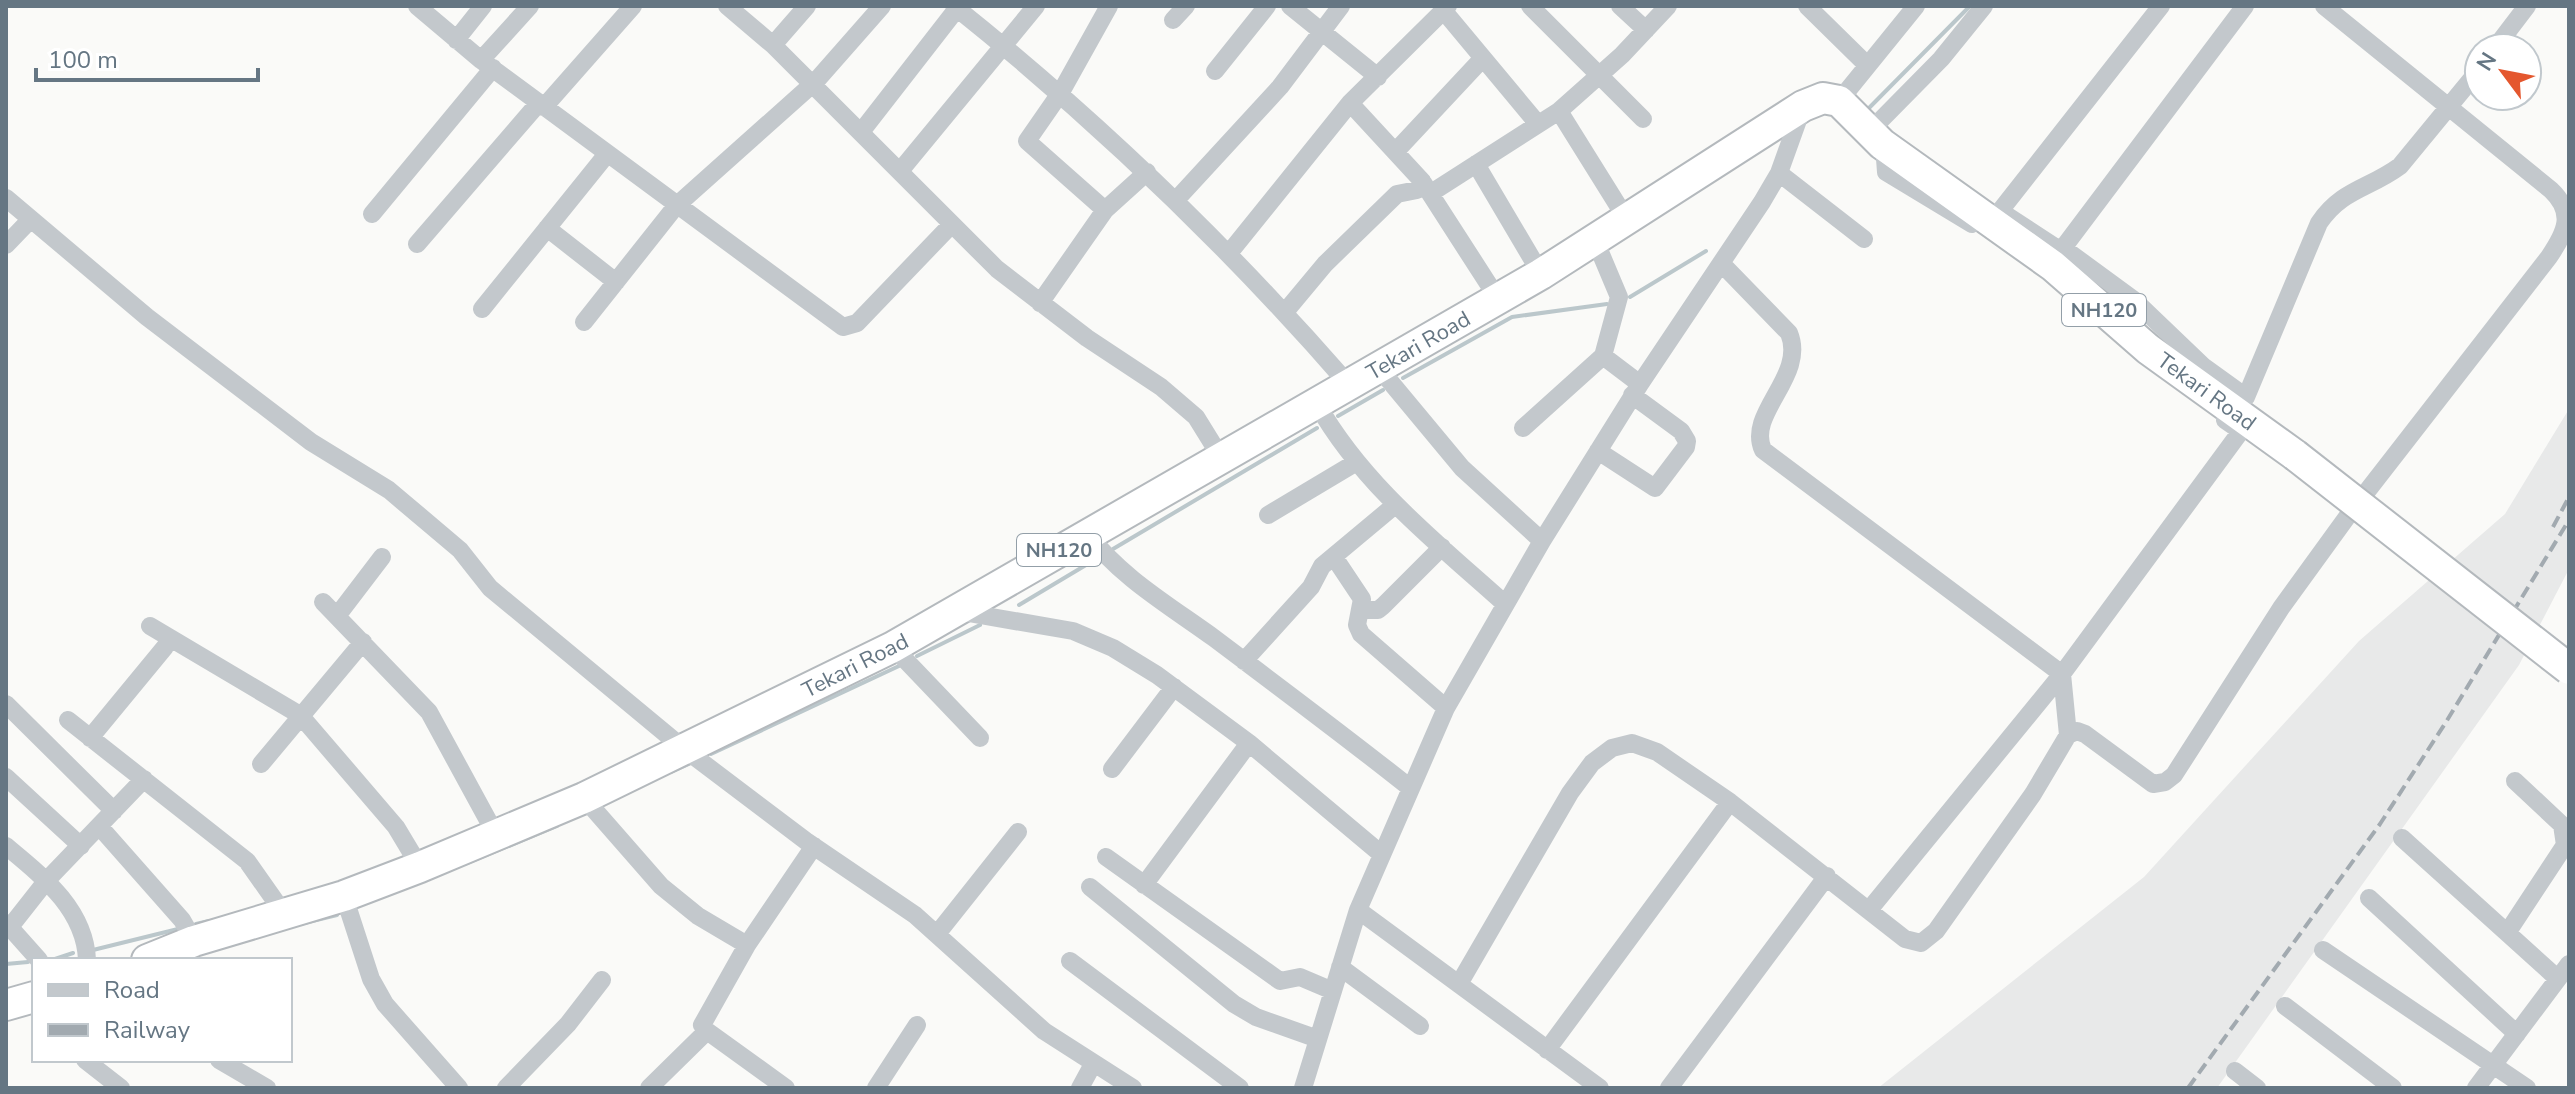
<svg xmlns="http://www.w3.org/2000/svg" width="2575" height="1094" viewBox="0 0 2575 1094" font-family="'Nunito Sans',sans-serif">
  <rect width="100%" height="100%" fill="#fafaf8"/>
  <path fill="#e8e9e9" d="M 2569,409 L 2569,569 L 2519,665 L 2217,1088 L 1878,1088 L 2144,877 L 2359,641 L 2505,514 Z"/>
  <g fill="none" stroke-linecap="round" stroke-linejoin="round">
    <path stroke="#bbc7cb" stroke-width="4" d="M 1868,109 L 1970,6
      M 1630,297 L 1706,251
      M 1403,378 L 1512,317 L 1607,304
      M 1338,416 L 1383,390
      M 1113,549 L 1317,428
      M 1019,605 L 1096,559
      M 917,656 L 980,625
      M 711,754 L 899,666
      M 671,772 L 691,763
      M 465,864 L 557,826
      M 196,924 L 209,921
      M 300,924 L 337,915
      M 93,950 L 178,929
      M 52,960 L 73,953
      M 6,964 L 28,962"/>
    <defs>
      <path id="trunk" d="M 147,960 L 194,941 L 344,896 L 420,867 L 584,798 L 893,647 L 1541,274 L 1803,106 L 1823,98 L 1839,101 L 1882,144 L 2053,266 L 2148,349 L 2295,455
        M 6,1005 L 34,997"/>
    </defs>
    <use href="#trunk" stroke="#b4b9bd" stroke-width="34"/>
    <path stroke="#c3c8cc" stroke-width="18" d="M 417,6 L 481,60 L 843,327 L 857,323 L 952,224
      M 727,6 L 773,45 L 997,269 L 1087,338 L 1161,387 L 1196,417 L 1222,459
      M 954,6 C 1098,121 1228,246 1349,385
      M 1290,6 L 1378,77
      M 1530,6 L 1643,119
      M 1620,6 L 1646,30
      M 1807,6 L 1866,64
      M 1443,10 L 1538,124
      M 1173,20 L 1186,6
      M 456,40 L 483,6
      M 773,45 L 807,6
      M 2495,48 L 2527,6
      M 481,60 L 530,6
      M 1215,71 L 1267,6
      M 1839,101 L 1916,6
      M 1350,103 L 1422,181 L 1498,299
      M 1559,111 L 1627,220
      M 861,132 L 959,6
      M 1869,132 L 1941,59 L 1984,6
      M 1884,145 L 1886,172 L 1972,224
      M 1396,151 L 1483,58
      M 1476,164 L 1541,274
      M 900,171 L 1036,6
      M 1779,173 L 1864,239
      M 1431,193 L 1559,111 L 1622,55 L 1668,6
      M 6,198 L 147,317 L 311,442 L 389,490 L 460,550 L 490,588 L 683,748 L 806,841 L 915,915 L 1044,1031 L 1133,1088
      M 1176,200 L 1280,87 L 1341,6
      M 1105,210 L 1027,141 L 1061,92 L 1109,6
      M 2000,211 L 2161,6
      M 2003,213 L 2055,247 L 2063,248 L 2245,6
      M 372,214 L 493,68
      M 547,228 L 616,282
      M 1595,240 L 1619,297 L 1603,356 L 1640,384
      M 417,244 L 537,105 L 544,107 L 633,6
      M 6,245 L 31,219
      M 2063,248 L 2134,300 L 2203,366 L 2246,397 L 2319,223 C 2342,189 2369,189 2400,166 L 2479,70
      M 1230,252 L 1350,103 L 1448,6
      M 1721,263 L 1789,333 C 1807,376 1746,413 1763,450 L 2062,674 L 2068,735
      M 1040,303 L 1105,210 L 1147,172
      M 482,309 L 607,154
      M 1285,312 L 1325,264 L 1397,194 L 1417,190 L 1422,181
      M 584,322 L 676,206 L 816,81 L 882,6
      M 1378,367 L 1462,468 L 1542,541
      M 1317,404 C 1363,485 1436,542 1505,604
      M 1523,428 L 1603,356
      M 1598,451 L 1655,488 L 1686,447 L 1687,441 L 1681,431 L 1632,395
      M 1268,515 L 1355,463
      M 1087,533 C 1120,577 1170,606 1214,638 C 1279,687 1345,736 1409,787
      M 1334,557 L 1362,599 L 1357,625 L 1361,634 L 1446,708
      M 323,602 L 429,712 L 496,835
      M 1362,610 L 1378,610 L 1383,606 L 1442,547
      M 957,611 L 1073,631 L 1113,648 L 1157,675 L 1249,743 L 1380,853
      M 337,616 L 382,557
      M 150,626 L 300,715 L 396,827 L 420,867
      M 893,647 L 980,738
      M 1244,661 L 1311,587 L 1322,566 L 1395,505
      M 6,704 L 114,811
      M 68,720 L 247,861 L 285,915
      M 90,738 L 165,647
      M 261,764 L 363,642
      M 1112,769 L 1174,687
      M 6,777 L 81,846
      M 584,798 L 661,886 L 698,916 L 747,945
      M 99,826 L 182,920 L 194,941
      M 2402,838 L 2557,978
      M 6,846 C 42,876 85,909 87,960
      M 1106,857 L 1280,981 L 1300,977 L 1333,991
      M 1144,885 L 1249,743
      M 1090,887 L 1234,1004 L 1256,1017 L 1318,1039
      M 344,896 L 371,979 L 385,1004 L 459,1088
      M 2369,898 L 2517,1034
      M 1358,910 L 1600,1088
      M 1869,910 L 2062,674 L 2241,431 L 2225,420
      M 6,923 L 39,960
      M 10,927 L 47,880 L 144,779
      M 2507,933 L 2565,845 L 2562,825 L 2515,781
      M 937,934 L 1018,832
      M 2323,950 L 2527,1088
      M 1070,961 L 1240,1088
      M 1340,967 L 1420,1026
      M 1459,984 L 1570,793 L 1592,763 L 1612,748 L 1632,743 L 1657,752 L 1730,802 L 1905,939 L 1921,943 L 1936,931 L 2033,794 L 2068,735 L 2077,731 L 2085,734 L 2153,784 L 2165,782 L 2174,775 L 2281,608 L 2347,517 L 2549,257 C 2566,232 2575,213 2551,190 L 2324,6
      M 2285,1006 L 2393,1088
      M 1547,1050 L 1730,802
      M 85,1060 L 121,1088
      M 219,1060 L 267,1088
      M 2235,1071 L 2257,1088
      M 506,1088 L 568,1024 L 602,980
      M 649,1088 L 707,1031
      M 786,1088 L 707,1031 L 702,1025 L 747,945 L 814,846
      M 876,1088 L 917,1025
      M 1080,1088 L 1093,1064
      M 1303,1088 L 1358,910 L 1446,708 L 1542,541 L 1640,384 L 1762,202 L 1779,173 L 1802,109
      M 1669,1088 L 1827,876
      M 2476,1088 L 2569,964"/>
    <use href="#trunk" stroke="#fff" stroke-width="30"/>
    <path stroke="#a2aab0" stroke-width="4" stroke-dasharray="12 6" stroke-linecap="butt" d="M 2553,527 L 2569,497
      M 2188,1088 L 2380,824 L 2446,722 L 2569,520"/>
    <defs>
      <path id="trunk-bridge" d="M 2295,455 L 2569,669"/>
    </defs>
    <use href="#trunk-bridge" stroke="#b4b9bd" stroke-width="34" stroke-linecap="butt"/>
    <use href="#trunk-bridge" stroke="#fff" stroke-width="30"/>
  </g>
  <g text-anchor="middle" stroke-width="8" stroke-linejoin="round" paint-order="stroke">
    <g fill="#fff" stroke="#939fa8" stroke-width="2">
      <rect x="2062" y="294" width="84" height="32" rx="6"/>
      <rect x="1017" y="534" width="84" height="32" rx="6"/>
    </g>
    <g font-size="20" font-weight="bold" fill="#657683">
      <text x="2104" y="317">NH120</text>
      <text x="1059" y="557">NH120</text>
    </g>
    <g font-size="22" fill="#657683" stroke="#fff">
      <text transform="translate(1418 345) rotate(-30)" y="8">Tekari Road</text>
      <text transform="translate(2207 391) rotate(36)" y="8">Tekari Road</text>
      <text transform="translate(855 665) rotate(-27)" y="8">Tekari Road</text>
    </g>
  </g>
  <rect width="2575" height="1094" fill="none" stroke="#657683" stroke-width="16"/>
  <rect x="32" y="958" width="260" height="104" fill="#ffffff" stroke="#c1c8cd" stroke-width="2"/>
  <rect x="48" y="984" width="40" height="12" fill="#c3c8cc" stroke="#c1c8cd" stroke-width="2"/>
  <text x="104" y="998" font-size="24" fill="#657683">Road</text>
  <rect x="48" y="1024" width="40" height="12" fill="#a2aab0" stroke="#c1c8cd" stroke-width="2"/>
  <text x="104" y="1038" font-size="24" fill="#657683">Railway</text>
  <g transform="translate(2503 72) rotate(302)"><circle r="38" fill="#ffffff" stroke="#c1c8cd" stroke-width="2"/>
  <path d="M0-6L14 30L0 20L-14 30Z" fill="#e4572e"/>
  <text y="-12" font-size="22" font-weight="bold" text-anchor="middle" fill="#657683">N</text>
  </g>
  <path d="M36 68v12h222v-12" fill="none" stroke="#657683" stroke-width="4"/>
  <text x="48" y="68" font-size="24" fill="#657683" stroke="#ffffff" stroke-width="6" paint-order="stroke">100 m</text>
</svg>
